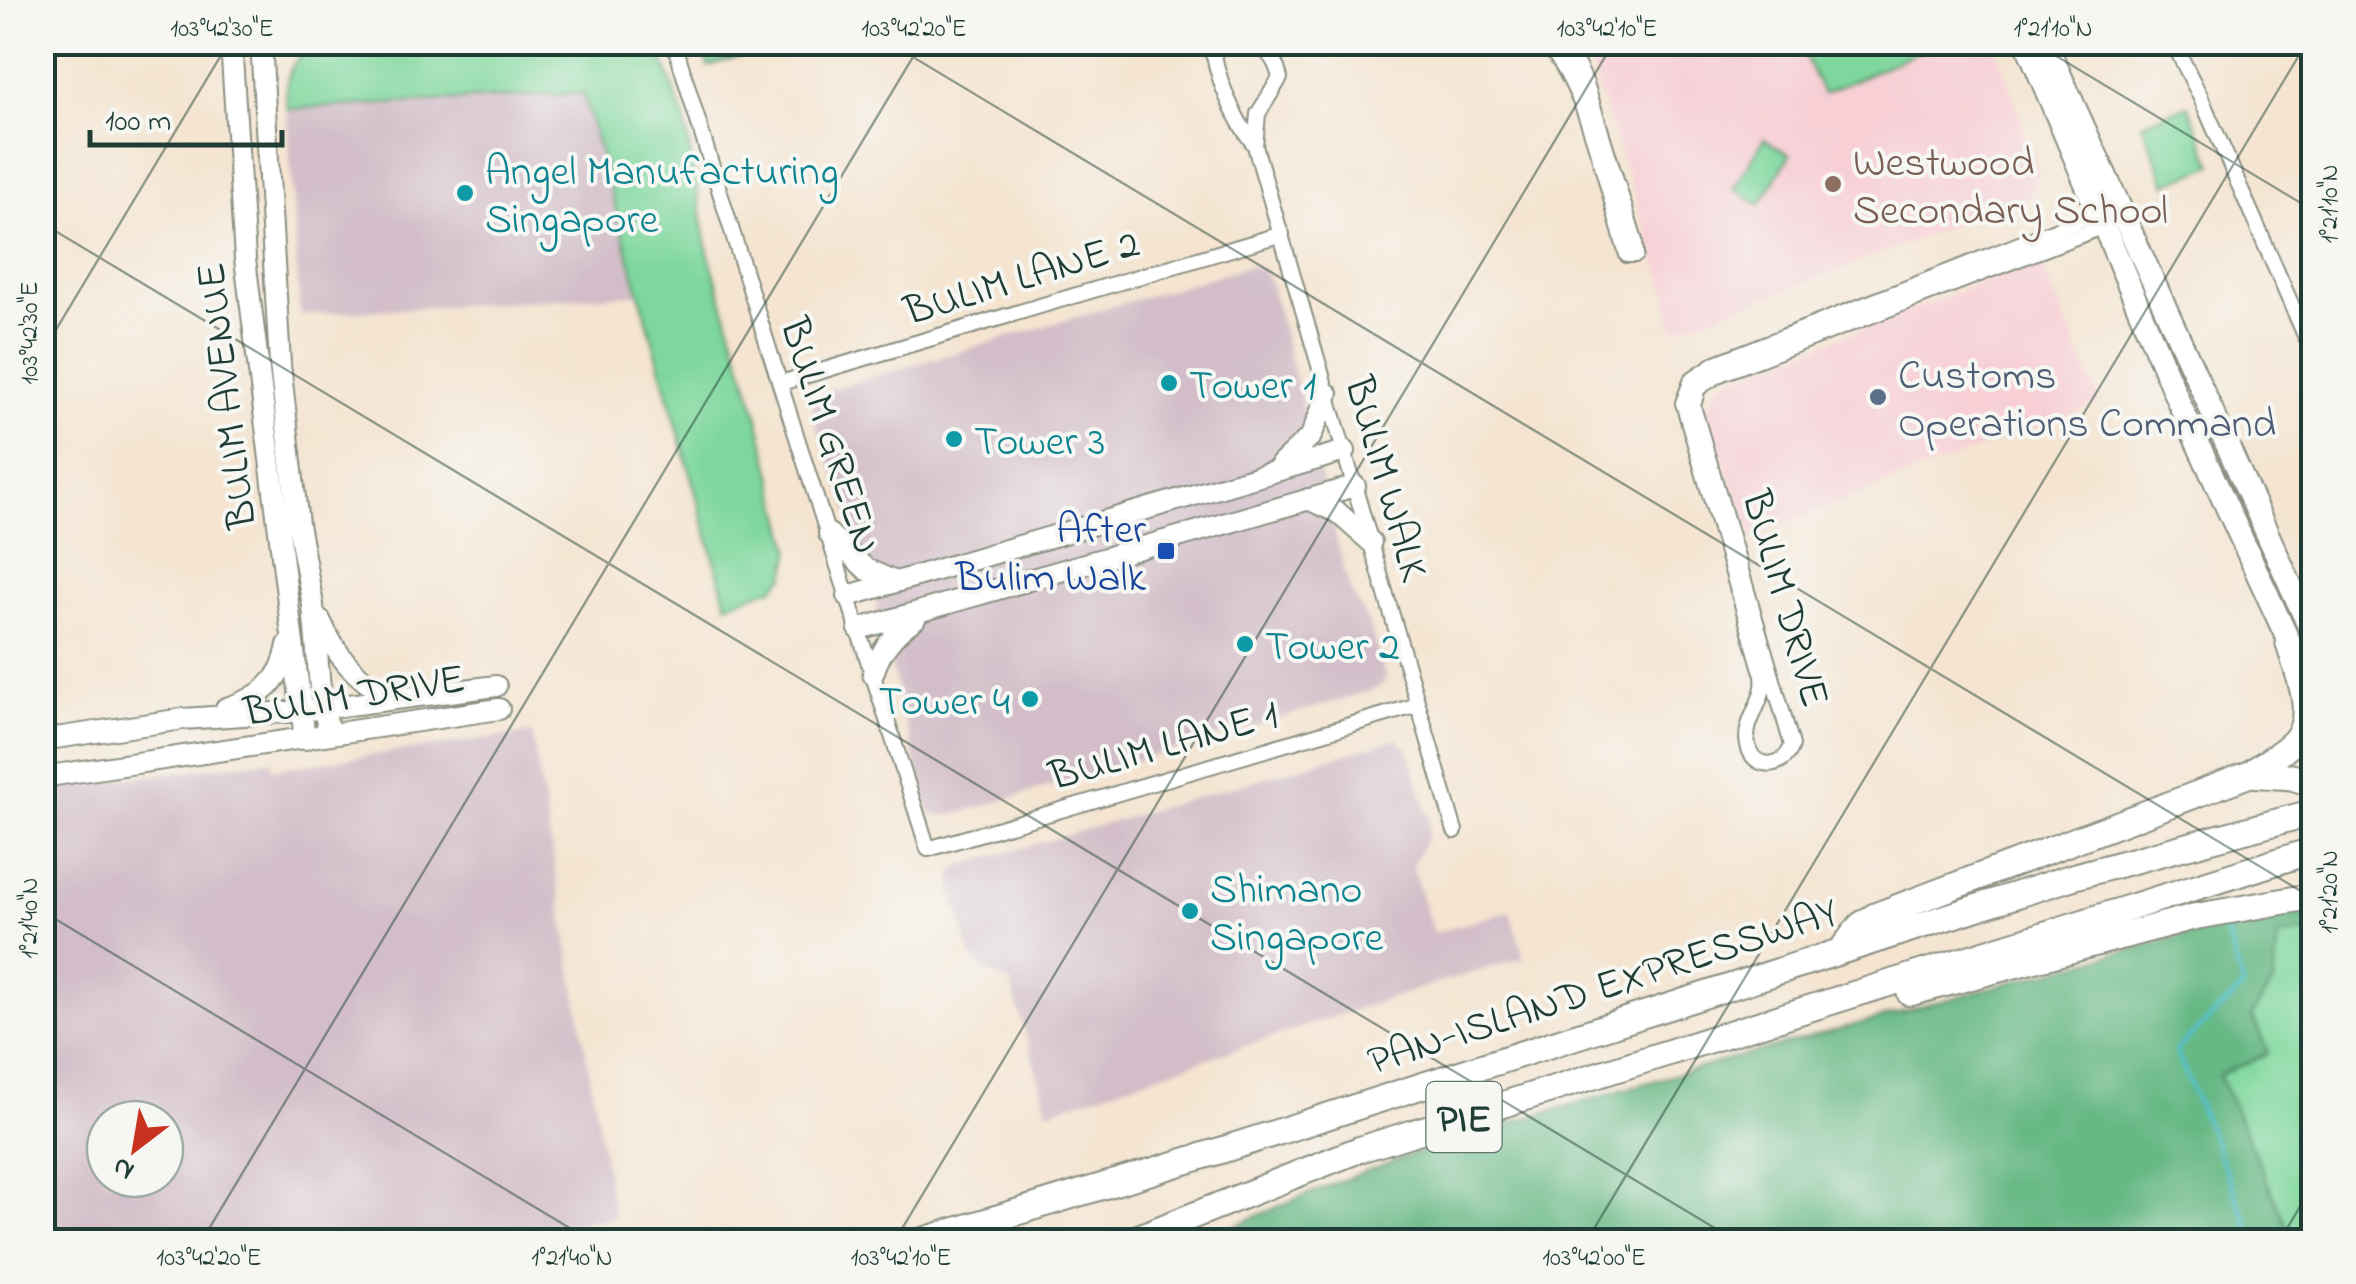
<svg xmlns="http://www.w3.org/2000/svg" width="2356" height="1284" viewBox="0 0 2356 1284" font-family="'Indie Flower',sans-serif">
  <rect width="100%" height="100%" fill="#f6f6f2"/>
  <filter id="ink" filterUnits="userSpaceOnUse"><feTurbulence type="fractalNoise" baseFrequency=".01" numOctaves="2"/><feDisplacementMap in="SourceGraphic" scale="20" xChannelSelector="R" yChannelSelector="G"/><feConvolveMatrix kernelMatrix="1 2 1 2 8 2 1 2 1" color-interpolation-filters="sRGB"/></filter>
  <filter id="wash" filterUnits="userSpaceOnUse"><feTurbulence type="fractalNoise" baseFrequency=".0048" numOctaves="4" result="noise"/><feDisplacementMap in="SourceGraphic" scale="40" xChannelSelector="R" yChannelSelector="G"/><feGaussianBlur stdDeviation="2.25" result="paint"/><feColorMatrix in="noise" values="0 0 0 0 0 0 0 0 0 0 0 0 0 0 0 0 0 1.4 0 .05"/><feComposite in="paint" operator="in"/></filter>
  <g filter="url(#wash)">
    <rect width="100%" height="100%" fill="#f4e4d0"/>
    <path fill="#f7cfd5" d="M 1656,42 L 1995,43 L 2039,173 L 2030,195 L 1806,283 L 1673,330 L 1667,292 L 1590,64 L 1612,62 Z
      M 2040,261 L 2100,403 L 1750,536 L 1706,408 L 1722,382 Z"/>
    <path fill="#d2bdc8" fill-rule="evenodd" d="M 583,93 L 638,294 L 300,315 L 287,109 Z
      M 1250,266 L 1263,269 L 1271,285 L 1349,587 L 1369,624 L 1386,678 L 1380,687 L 1368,692 L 953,815 L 936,815 L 928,810 L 859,540 L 812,414 L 816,398 L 832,389 Z
      M 532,733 L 614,1218 L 499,1231 L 454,1242 L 82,1242 L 43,1225 L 43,789 L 271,760 L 273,769 ZM 105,1119 L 165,1119 L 165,1179 L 105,1179 Z
      M 1396,739 L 1409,750 L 1429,819 L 1428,836 L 1412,865 L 1433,933 L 1510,911 L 1524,958 L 1418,989 L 1048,1111 L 1011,984 L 982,968 L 972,957 L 951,888 L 953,873 L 961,866 Z"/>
    <path fill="#7ed79c" stroke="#4e8a68" stroke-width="2.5" d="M 441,42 L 657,43 L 684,118 L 708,252 L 757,414 L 791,551 L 785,576 L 773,588 L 727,604 L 583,93 L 287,109 C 284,86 286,62 309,51 Z
      M 701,43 L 701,42 L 786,43 L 708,66 Z
      M 1799,43 L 1937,43 L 1823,94 Z
      M 2188,105 L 2213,165 L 2166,184 L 2142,123 Z
      M 1764,139 L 1790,155 L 1760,205 L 1734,189 Z
      M 2313,932 L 2313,1241 L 2294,1241 L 2219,1075 L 2268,1053 L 2252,1016 L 2273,983 L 2278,936 Z"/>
    <path fill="#66b884" stroke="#427a5c" stroke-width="2.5" d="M 2313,906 L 2313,932 L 2278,936 L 2273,983 L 2252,1016 L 2268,1053 L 2219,1075 L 2294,1241 L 1232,1242 L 1229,1229 C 1384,1155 1552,1110 1717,1063 C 1903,1011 2088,960 2274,911 Z"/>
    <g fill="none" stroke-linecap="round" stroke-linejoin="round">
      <path stroke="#55c1cf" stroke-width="4" d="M 2223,924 L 2244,987 L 2176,1050 L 2255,1242"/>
    </g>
  </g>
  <g filter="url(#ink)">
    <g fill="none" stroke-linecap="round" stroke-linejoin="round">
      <defs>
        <path id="street" d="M 674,42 C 755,312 843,580 928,849 L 1418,705
          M 1212,42 C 1216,78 1233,117 1255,146 L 1455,831
          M 1244,42 C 1266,46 1275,57 1280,78 L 1258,114 L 1255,146
          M 1544,42 C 1588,85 1608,195 1627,255 L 1636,255 L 1635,241 L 1586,83 L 1577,65 L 1559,42
          M 2173,42 L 2200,96 L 2314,356
          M 2305,42 L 2314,63
          M 1213,55 L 1220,45 L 1230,42
          M 2098,213 L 1716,363 L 1692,379 L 1683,403 L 1763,676 C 1767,701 1742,721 1748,745 C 1753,771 1785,769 1792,745 L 1693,406 L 1698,388 L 1720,374 L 2104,226
          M 781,383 L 1282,234"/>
        <path id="secondary" d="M 231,42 L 245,259 L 305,739
          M 261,42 L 280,364 L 298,524 L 313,605 L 320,688 L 329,734
          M 1281,464 L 1311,436 L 1328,394
          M 1308,499 L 1337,512 L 1371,542
          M 829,534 L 866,569 L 895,582
          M 848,596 L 1345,451
          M 320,620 C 336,657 356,677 389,698
          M 859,629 L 1355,486
          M 873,674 C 880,650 894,633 915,619
          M 226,708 C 260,698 282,682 288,645
          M 42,740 L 183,719 L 302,711 L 496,686
          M 42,777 L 499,709"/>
        <path id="primary" d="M 2026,42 L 2179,403 L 2296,657
          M 2045,42 L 2314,637"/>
        <path id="highway" d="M 2250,774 L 2292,777 L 2314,784
          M 1843,948 L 1861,925 L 1875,916 L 2250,774 C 2264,763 2285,752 2296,739 C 2317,713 2297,672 2289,644
          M 1910,993 L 2193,917 L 2314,896
          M 918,1242 L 1219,1151 L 2072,877 L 2314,812
          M 1127,1242 L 1358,1150 L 2314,850"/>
      </defs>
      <use href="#street" stroke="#8a9082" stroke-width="18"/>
      <use href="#secondary" stroke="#8a9082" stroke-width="24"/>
      <use href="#primary" stroke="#8a9082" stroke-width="26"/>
      <use href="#highway" stroke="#8a9082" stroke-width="29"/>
      <use href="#street" stroke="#fff" stroke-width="14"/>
      <use href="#secondary" stroke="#fff" stroke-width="20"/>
      <use href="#primary" stroke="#fff" stroke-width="22"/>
      <use href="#highway" stroke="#fff" stroke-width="25"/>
    </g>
  </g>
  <path fill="none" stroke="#1f3d34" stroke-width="2.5" stroke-opacity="0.45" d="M 888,42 L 2314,899M 2033,42 L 2314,211M 42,223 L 1738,1242M 42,353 L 229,42M 42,911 L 593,1242M 201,1242 L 922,42M 894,1242 L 1614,42M 1586,1242 L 2307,42M 2279,1242 L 2314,1183"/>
  <circle fill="#8d6e63" stroke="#f6f6f2" stroke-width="4" cx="1833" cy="184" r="10"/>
  <g fill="#0f9aa8" stroke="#f6f6f2" stroke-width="4">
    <circle cx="465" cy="193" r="10"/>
    <circle cx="1169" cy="383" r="10"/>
    <circle cx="954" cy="439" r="10"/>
    <circle cx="1245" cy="644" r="10"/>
    <circle cx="1030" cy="699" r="10"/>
    <circle cx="1190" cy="911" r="10"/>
  </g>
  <circle fill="#5c6f8a" stroke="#f6f6f2" stroke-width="4" cx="1878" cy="397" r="10"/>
  <rect fill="#1a4fb4" stroke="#f6f6f2" stroke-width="4" x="1156" y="541" width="20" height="20" rx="5"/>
  <g text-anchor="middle" stroke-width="8" stroke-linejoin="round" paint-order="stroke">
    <rect fill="#f6f6f2" stroke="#60746d" stroke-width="2.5" x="1426.5" y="1082" width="75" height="70" rx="8"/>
    <g font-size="40" font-weight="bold" fill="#1f3d34">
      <text x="1464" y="1131">PIE</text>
    </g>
    <g font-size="42" fill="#785e54" stroke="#f6f6f2" text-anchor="start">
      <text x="1853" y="175">Westwood<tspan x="1853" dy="48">Secondary School</tspan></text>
    </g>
    <g font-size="42" fill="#0d838f" stroke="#f6f6f2" text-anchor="start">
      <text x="485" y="184">Angel Manufacturing<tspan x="485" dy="48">Singapore</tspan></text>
      <text x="1189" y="398">Tower 1</text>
      <text x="974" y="454">Tower 3</text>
      <text x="1265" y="659">Tower 2</text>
      <text x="1010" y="714" text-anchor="end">Tower 4</text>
      <text x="1210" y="902">Shimano<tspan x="1210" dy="48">Singapore</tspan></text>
    </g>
    <g font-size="42" fill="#1f3d34" stroke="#f6f6f2">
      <text transform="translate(1021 275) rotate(-17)" y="15">BULIM LANE 2</text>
      <text transform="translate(224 396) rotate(-97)" y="15">BULIM AVENUE</text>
      <text transform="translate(833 435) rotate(72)" y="15">BULIM GREEN</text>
      <text transform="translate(1389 478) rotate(74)" y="15">BULIM WALK</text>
      <text transform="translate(1788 598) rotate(74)" y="15">BULIM DRIVE</text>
      <text transform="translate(354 693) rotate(-9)" y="15">BULIM DRIVE</text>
      <text transform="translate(1163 743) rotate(-16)" y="15">BULIM LANE 1</text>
      <text transform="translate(1602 984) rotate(-18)" y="15">PAN-ISLAND EXPRESSWAY</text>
    </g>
    <g font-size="42" fill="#4e5e75" stroke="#f6f6f2" text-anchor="start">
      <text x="1898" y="388">Customs<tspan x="1898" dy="48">Operations Command</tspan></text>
    </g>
    <g font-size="42" fill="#164399" stroke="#f6f6f2" text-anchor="end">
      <text x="1146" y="542">After<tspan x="1146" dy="48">Bulim Walk</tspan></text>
    </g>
  </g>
  <rect width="2356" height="1284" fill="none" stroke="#f6f6f2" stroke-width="110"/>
  <g transform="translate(135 1149) rotate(211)"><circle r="48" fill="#f6f6f2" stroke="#a0aca6" stroke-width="2.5"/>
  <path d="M0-8L18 38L0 25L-18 38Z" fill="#c8321e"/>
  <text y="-15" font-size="28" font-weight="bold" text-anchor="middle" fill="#1f3d34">N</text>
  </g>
  <path d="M90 130v15h192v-15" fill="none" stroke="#1f3d34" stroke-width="5"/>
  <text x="105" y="130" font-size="30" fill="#1f3d34" stroke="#f6f6f2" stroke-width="8" paint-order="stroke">100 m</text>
  <rect x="55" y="55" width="2246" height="1174" fill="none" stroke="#1f3d34" stroke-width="4"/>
  <g font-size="25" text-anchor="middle" fill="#1f3d34">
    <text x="222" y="36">103°42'30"E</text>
    <text x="914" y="36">103°42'20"E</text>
    <text x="1607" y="36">103°42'10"E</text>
    <text x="2053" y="36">1°21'10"N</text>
    <text transform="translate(2328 204) rotate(-90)" y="9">1°21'10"N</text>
    <text transform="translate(28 333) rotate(-90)" y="9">103°42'30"E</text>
    <text transform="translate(2328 892) rotate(-90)" y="9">1°21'20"N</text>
    <text transform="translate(28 918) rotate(-90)" y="9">1°21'40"N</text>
    <text x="209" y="1265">103°42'20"E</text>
    <text x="572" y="1265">1°21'40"N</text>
    <text x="901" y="1265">103°42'10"E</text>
    <text x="1594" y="1265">103°42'00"E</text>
  </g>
</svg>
